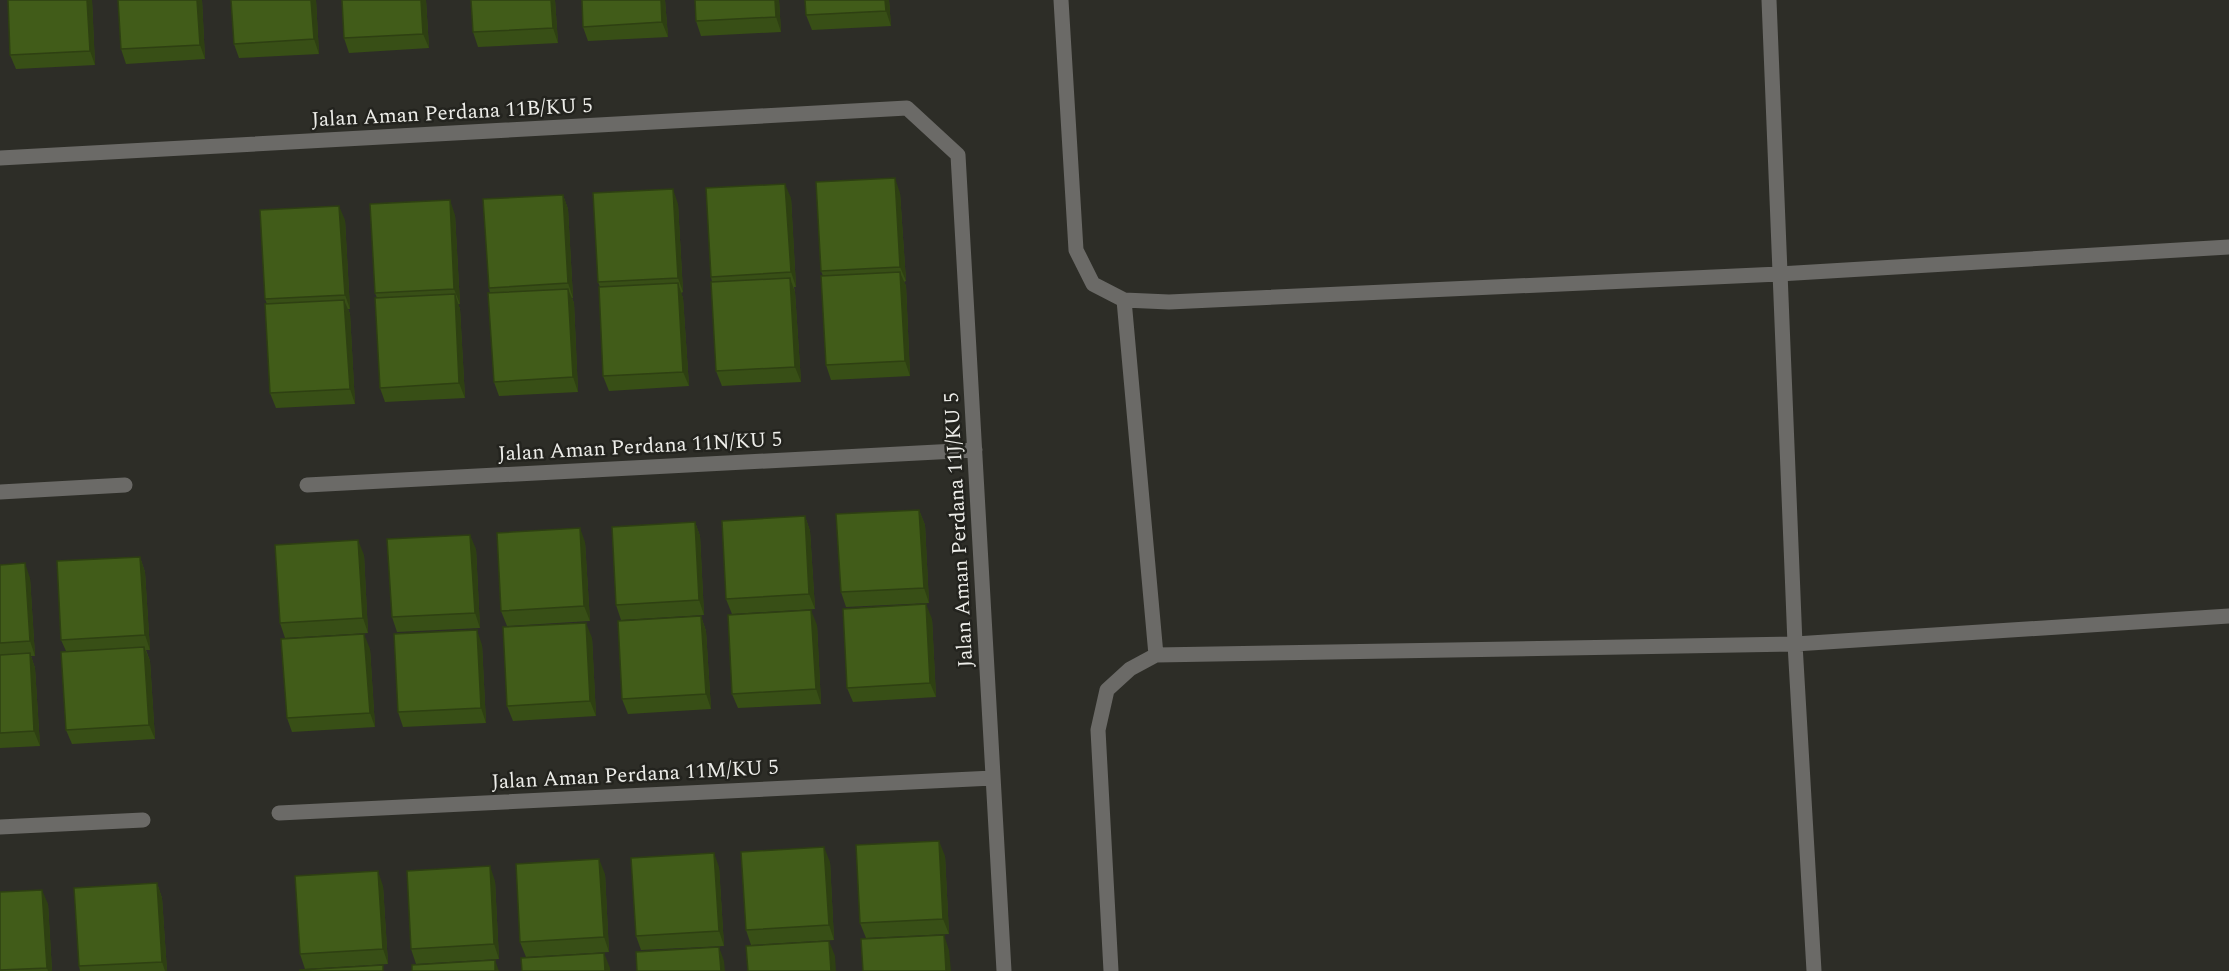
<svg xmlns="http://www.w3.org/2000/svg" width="2229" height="971" viewBox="0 0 2229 971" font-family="Spectral,serif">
  <rect width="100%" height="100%" fill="#2d2d27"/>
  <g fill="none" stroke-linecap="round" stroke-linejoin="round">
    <path stroke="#6b6a67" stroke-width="15" d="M 1061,0 L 1076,250 L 1093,284 L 1124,300 L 1169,302 L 1779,274 L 2229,247
      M 1769,0 L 1795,644 L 1814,971
      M 0,158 L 907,108 L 958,155 L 1004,971
      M 1124,300 L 1156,655
      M 307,485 L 975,450
      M 0,492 L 125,485
      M 279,813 L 993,778
      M 0,827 L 143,820
      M 1111,971 L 1098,730 L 1107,690 L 1130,669 L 1156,655 L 1795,644 L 2229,616"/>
  </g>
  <path fill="#384f16" d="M 8,0 L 92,0 L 95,65 L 16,69 L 10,55 Z
    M 202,0 L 205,59 L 126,64 L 121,49 Z
    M 231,0 L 316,0 L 319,54 L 239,58 L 234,44 Z
    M 342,0 L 426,0 L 429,48 L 349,53 L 344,38 Z
    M 471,0 L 555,0 L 558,43 L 478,47 L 473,32 Z
    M 665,0 L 668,37 L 588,41 L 583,27 Z
    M 779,0 L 781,32 L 701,36 L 696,21 Z
    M 889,0 L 891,26 L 812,30 L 806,15 Z
    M 900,193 L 906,281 L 904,282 L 906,286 L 910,376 L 831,380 L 826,365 L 823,276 L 821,271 Z
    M 563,195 L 568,209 L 573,298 L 572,298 L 574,303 L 578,392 L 499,396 L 494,382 L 490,293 L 489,288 Z
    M 791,198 L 796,287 L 794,287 L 795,292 L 801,382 L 722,386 L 716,371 L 712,282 L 711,277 Z
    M 678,204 L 683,292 L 681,293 L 683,298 L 689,386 L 609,391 L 603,376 L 600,287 L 598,282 Z
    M 455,215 L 460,304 L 458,304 L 460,309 L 465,398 L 385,402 L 380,388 L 377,298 L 375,293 Z
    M 345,220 L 350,309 L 348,309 L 350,314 L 355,404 L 276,408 L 270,393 L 267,304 L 265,299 Z
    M 919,510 L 925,525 L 929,603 L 846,607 L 841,592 Z
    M 805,516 L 810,531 L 815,609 L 732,614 L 726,599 Z
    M 695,522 L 700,536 L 704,615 L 621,620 L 616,605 Z
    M 585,542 L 590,621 L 507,626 L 501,611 Z
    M 476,549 L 480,628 L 397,632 L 392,617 Z
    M 364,555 L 368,633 L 285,638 L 280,623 Z
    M 140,557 L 145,572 L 150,650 L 146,650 L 150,661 L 155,739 L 72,744 L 66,730 L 66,651 L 61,640 Z
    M 0,565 L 30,578 L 35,656 L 31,656 L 35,668 L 40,746 L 0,748 Z
    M 701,616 L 706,631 L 711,709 L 628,714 L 622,699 Z
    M 932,619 L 936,697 L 853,702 L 847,688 Z
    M 817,625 L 821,704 L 738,708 L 732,694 Z
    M 592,638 L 596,716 L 513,721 L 507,706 Z
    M 482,645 L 486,723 L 403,727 L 398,712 Z
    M 370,649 L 375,727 L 292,732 L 287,718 Z
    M 945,856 L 949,934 L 866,938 L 860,923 Z
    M 830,862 L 834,940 L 751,945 L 746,930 Z
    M 719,867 L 724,946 L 641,950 L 636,936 Z
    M 605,874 L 609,952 L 526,957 L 520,942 Z
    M 495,881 L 499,959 L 416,964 L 411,949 Z
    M 157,883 L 162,898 L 167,971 L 80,971 L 79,966 Z
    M 383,886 L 388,964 L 305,969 L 300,954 Z
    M 0,892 L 48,904 L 52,971 L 0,971 Z"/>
  <path fill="#2e4012" d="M 87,0 L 92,0 L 95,65 L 90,51 Z
    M 197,0 L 202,0 L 205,59 L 200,45 Z
    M 311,0 L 316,0 L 319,54 L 314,39 Z
    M 421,0 L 426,0 L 429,48 L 423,34 Z
    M 551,0 L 555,0 L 558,43 L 553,28 Z
    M 661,0 L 665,0 L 668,37 L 662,22 Z
    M 775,0 L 779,0 L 781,32 L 776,17 Z
    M 885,0 L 889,0 L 891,26 L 886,11 Z
    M 895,178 L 900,193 L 906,281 L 900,267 Z
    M 785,184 L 791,198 L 796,287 L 791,272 Z
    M 673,189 L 678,204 L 683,292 L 678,278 Z
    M 563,195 L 568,209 L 573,298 L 568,283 Z
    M 450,200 L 455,215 L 460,304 L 454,289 Z
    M 339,206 L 345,220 L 350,309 L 345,295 Z
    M 900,272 L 906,286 L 910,376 L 905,361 Z
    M 790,278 L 795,292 L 801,382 L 795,367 Z
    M 678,283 L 683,298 L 689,386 L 683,372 Z
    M 568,289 L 574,303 L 578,392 L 573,377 Z
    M 455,294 L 460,309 L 465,398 L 459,383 Z
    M 344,300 L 350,314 L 355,404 L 350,389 Z
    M 919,510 L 925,525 L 929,603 L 924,588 Z
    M 805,516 L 810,531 L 815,609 L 809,594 Z
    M 695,522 L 700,536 L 704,615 L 699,600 Z
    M 580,528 L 585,542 L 590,621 L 584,606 Z
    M 470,535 L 476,549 L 480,628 L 475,613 Z
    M 358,540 L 364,555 L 368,633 L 363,618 Z
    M 140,557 L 145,572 L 150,650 L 145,635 Z
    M 25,563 L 30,578 L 35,656 L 30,641 Z
    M 926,604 L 932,619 L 936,697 L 930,683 Z
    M 811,610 L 817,625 L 821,704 L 816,689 Z
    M 701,616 L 706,631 L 711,709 L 706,694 Z
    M 586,623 L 592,638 L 596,716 L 590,701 Z
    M 477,630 L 482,645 L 486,723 L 481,708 Z
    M 364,634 L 370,649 L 375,727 L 370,713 Z
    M 144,647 L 150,661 L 155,739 L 149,725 Z
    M 30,653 L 35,668 L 40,746 L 34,731 Z
    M 939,841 L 945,856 L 949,934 L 943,919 Z
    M 824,847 L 830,862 L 834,940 L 829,925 Z
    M 714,853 L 719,867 L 724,946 L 719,931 Z
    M 599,859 L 605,874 L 609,952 L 604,937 Z
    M 490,866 L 495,881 L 499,959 L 494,944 Z
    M 378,871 L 383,886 L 388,964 L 383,949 Z
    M 157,883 L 162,898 L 167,971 L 165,971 L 162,962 Z
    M 42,890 L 48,904 L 52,971 L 48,971 L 47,968 Z
    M 944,935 L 949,950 L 951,971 L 946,971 Z
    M 829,941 L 835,956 L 836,971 L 831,971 Z
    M 719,947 L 724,961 L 725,971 L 721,971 Z
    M 604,953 L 610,968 L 610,971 L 605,971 Z
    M 495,960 L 499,971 L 495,971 Z"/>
  <path fill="#415c19" stroke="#2e4012" stroke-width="1.5" d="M 8,0 L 87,0 L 90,51 L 10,55 Z
    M 118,0 L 197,0 L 200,45 L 121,49 Z
    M 231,0 L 311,0 L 314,39 L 234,44 Z
    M 342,0 L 421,0 L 423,34 L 344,38 Z
    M 471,0 L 551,0 L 553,28 L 473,32 Z
    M 582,0 L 661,0 L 662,22 L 583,27 Z
    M 695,0 L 775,0 L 776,17 L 696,21 Z
    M 805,0 L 885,0 L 886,11 L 806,15 Z
    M 895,178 L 900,267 L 821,271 L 816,182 Z
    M 785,184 L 791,272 L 711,277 L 706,188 Z
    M 673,189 L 678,278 L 598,282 L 593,193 Z
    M 563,195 L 568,283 L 489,288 L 483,199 Z
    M 450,200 L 454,289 L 375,293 L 370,204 Z
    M 339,206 L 345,295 L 265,299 L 260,210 Z
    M 900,272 L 905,361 L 826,365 L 821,276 Z
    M 790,278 L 795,367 L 716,371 L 711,282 Z
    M 678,283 L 683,372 L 603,376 L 599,287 Z
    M 568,289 L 573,377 L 494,382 L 488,293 Z
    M 455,294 L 459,383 L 380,388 L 375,298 Z
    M 344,300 L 350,389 L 270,393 L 265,304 Z
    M 919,510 L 924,588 L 841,592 L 836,514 Z
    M 805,516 L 809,594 L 726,599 L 722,521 Z
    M 695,522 L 699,600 L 616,605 L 612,527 Z
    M 580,528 L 584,606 L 501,611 L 497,533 Z
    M 470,535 L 475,613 L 392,617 L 387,539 Z
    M 358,540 L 363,618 L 280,623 L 275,545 Z
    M 140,557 L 145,635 L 61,640 L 57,561 Z
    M 25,563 L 30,641 L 0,643 L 0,565 Z
    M 926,604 L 930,683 L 847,688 L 843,609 Z
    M 811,610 L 816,689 L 732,694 L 728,615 Z
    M 701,616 L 706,694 L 622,699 L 618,621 Z
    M 586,623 L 590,701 L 507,706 L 503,627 Z
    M 477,630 L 481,708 L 398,712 L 394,634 Z
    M 364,634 L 370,713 L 287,718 L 281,639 Z
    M 144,647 L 149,725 L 66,730 L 61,652 Z
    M 30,653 L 34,731 L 0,733 L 0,655 Z
    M 939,841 L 943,919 L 860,923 L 856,845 Z
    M 824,847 L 829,925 L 746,930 L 741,852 Z
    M 714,853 L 719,931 L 636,936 L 631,858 Z
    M 599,859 L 604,937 L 520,942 L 516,864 Z
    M 490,866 L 494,944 L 411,949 L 407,871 Z
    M 378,871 L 383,949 L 300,954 L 295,876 Z
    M 157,883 L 162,962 L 79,966 L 74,888 Z
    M 42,890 L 47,968 L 0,970 L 0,892 Z
    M 944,935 L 946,971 L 863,971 L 861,939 Z
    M 829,941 L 831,971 L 748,971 L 746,946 Z
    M 719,947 L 721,971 L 637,971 L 636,952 Z
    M 604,953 L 605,971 L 522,971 L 521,958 Z
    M 495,960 L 495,971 L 412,971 L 412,965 Z
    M 383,965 L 383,971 L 300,971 L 300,970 Z"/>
  <g text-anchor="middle" stroke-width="5" stroke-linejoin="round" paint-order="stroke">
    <g font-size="21" fill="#edede9" stroke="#23231e">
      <text transform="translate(452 112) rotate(-3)" y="7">Jalan Aman Perdana 11B/KU 5</text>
      <text transform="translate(640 446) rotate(-3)" y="7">Jalan Aman Perdana 11N/KU 5</text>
      <text transform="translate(958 530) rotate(-93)" y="7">Jalan Aman Perdana 11J/KU 5</text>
      <text transform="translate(635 774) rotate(-3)" y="7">Jalan Aman Perdana 11M/KU 5</text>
    </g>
  </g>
</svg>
